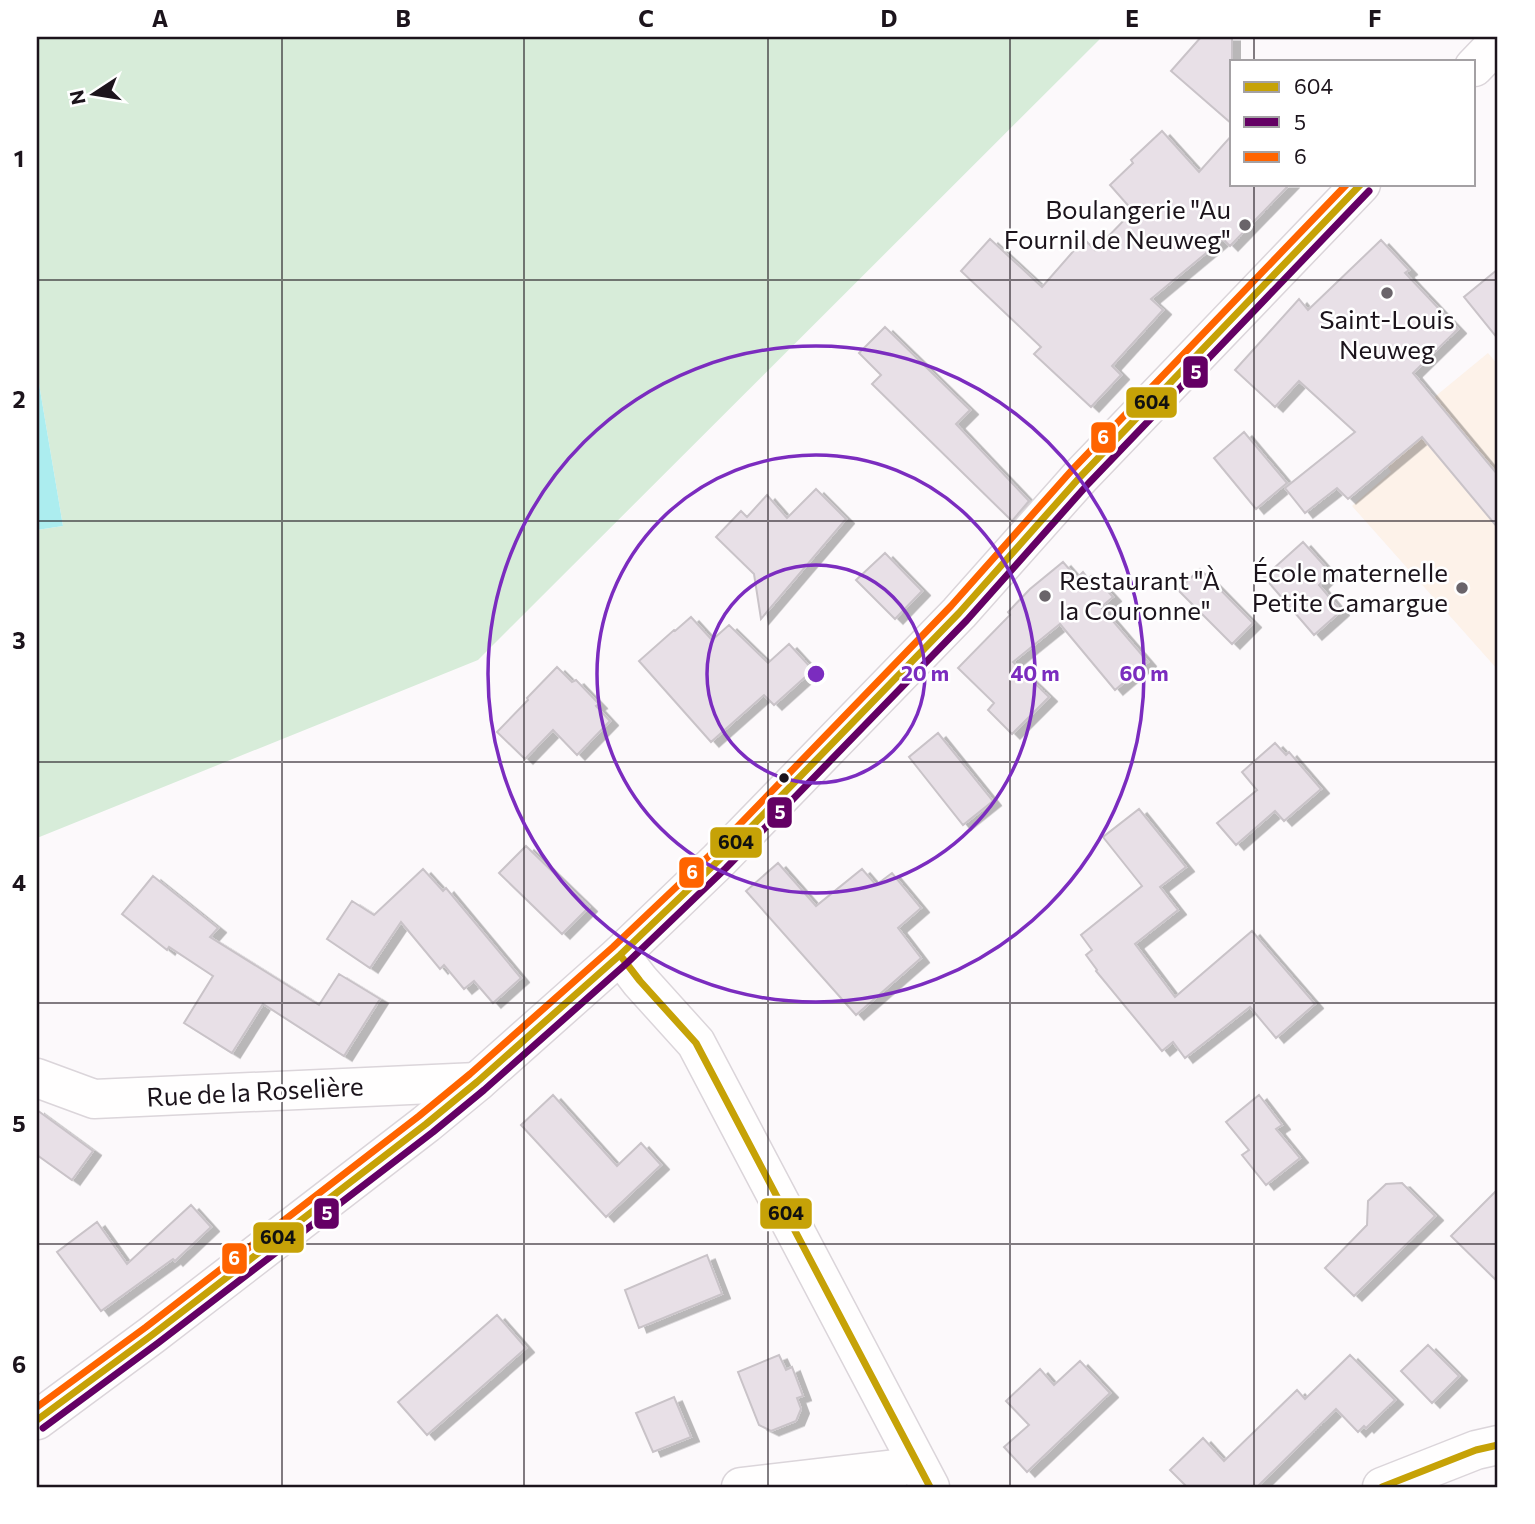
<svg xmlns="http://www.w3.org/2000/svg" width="1535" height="1524" viewBox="0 0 1535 1524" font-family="Commissioner,sans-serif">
  <defs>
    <filter id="shadow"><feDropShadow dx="8" dy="4.5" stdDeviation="0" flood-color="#0004"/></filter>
  </defs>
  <rect width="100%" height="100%" fill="#fcf9fb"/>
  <path fill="#fdf2e9" d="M 1488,353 L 1498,365 L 1498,670 L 1352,506 L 1391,472 L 1375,446 Z"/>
  <path fill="#d7ecd9" d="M 37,37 L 1102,37 L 478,660 L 37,838 L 37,530 L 63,526 L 37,372 Z"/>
  <path fill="#acedef" d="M 37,372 L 63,526 L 37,530 Z"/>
  <path fill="#e8e0e7" stroke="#c9c3c8" stroke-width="2" filter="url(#shadow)" d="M 1201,37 L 1232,37 L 1232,124 L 1171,71 Z
    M 1162,131 L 1199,172 L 1232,135 L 1232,184 L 1290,184 L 1230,246 L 1223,239 L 1151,299 L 1163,310 L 1112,366 L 1121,375 L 1091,407 L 1034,354 L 1041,347 L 961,271 L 990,239 L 1042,287 L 1084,239 L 1095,250 L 1133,211 L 1110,185 L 1133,163 L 1131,160 Z
    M 1381,240 L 1409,270 L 1405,273 L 1458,329 L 1413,373 L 1498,475 L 1498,528 L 1422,437 L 1348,499 L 1337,488 L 1305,513 L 1285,488 L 1355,432 L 1299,381 L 1275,407 L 1235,370 L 1299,299 L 1308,310 Z
    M 1498,269 L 1498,339 L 1464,297 Z
    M 885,327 L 970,410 L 956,424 L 1029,501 L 1012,521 L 872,384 L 881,375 L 859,353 Z
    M 1244,432 L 1287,483 L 1256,509 L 1214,458 Z
    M 816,489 L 846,519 L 761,619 L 754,574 L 716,537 L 741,511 L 747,517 L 767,495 L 787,518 Z
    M 1303,542 L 1331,573 L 1319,585 L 1341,611 L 1314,635 L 1264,577 Z
    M 885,553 L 922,591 L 895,619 L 856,580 Z
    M 1063,562 L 1077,578 L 1083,572 L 1090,581 L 1095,577 L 1113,597 L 1101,607 L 1148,662 L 1115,690 L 1060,624 L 1013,662 L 1049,697 L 1012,734 L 988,710 L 994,703 L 958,668 L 1010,615 L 1008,612 L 1030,589 Z
    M 1200,569 L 1253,623 L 1232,644 L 1178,590 Z
    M 691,617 L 712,640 L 729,625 L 768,663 L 789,644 L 813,670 L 774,705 L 764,695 L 711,742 L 639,661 L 674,630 L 675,631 Z
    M 557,667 L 572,682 L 576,680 L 599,704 L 596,706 L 610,721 L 577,755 L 553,730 L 525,759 L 497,732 L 528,700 L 527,698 Z
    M 938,733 L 993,801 L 963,825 L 909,757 Z
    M 1275,743 L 1286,755 L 1289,752 L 1321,789 L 1284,821 L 1275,811 L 1236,845 L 1217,823 L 1257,790 L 1242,772 Z
    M 1139,809 L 1186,867 L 1160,887 L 1178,910 L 1135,944 L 1175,997 L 1252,931 L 1315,1004 L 1276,1038 L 1250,1007 L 1185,1058 L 1173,1042 L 1162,1051 L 1096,971 L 1097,970 L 1086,955 L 1092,950 L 1081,935 L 1142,886 L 1103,837 Z
    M 526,846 L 589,907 L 562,934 L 499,873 Z
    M 778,863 L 816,906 L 862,869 L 876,885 L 892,873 L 921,908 L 898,928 L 921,958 L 856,1015 L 746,891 Z
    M 423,869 L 443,891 L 446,888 L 521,978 L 493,1003 L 474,981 L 464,989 L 444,965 L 440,969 L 401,922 L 370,968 L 327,939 L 352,901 L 374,915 Z
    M 153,876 L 218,928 L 210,937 L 319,1005 L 339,974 L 380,999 L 344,1056 L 263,1004 L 232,1053 L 184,1023 L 213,976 L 169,947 L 167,950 L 122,914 Z
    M 553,1095 L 617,1166 L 641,1143 L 661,1165 L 606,1217 L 521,1125 Z
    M 1259,1095 L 1282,1125 L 1276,1129 L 1300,1158 L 1266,1185 L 1242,1155 L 1249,1150 L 1226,1122 Z
    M 37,1110 L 93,1151 L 72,1180 L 37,1155 Z
    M 1402,1183 L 1435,1216 L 1354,1296 L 1325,1268 L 1367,1225 L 1368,1201 L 1386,1184 Z
    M 1498,1189 L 1498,1282 L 1451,1236 Z
    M 191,1205 L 211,1227 L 175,1261 L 173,1259 L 101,1311 L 57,1252 L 97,1222 L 127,1264 Z
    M 707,1255 L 722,1294 L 639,1328 L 625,1290 Z
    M 497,1315 L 526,1348 L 427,1435 L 398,1402 Z
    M 1428,1345 L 1459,1376 L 1432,1403 L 1401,1371 Z
    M 779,1355 L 786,1370 L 792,1367 L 803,1396 L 797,1398 L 801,1409 L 796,1421 L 771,1431 L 759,1425 L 738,1372 Z
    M 1350,1355 L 1395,1400 L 1366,1428 L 1364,1426 L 1358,1432 L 1336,1409 L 1257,1487 L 1187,1487 L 1170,1470 L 1203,1438 L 1224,1461 L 1297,1390 L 1305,1399 Z
    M 1080,1361 L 1110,1393 L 1027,1472 L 1004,1447 L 1029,1425 L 1006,1401 L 1040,1369 L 1054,1385 Z
    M 674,1397 L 691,1437 L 653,1452 L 636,1413 Z"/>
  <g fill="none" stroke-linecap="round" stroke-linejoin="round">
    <defs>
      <path id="minor" d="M 620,955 L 640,981 L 696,1043 L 930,1487
        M 37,1078 L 94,1099 L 477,1082
        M 741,1487 L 895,1469 L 915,1460
        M 1382,1487 L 1476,1450 L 1498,1445"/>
      <path id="major" d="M 1474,67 L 1498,42
        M 37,1420 L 152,1335 L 426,1124 L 477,1082 L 620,955 L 718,861 L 959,613 L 1080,477 L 1361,184"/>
    </defs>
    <use href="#minor" stroke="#dbd5da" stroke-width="41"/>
    <use href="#major" stroke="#dbd5da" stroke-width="41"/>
    <use href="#minor" stroke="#fffefe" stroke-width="38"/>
    <use href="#major" stroke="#fffefe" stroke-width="38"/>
    <defs>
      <path id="bus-1" d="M 620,955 L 640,981 L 696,1043 L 930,1487
        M 37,1420 L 152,1335 L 426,1124 L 477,1082 L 620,955 L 718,861 L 959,613 L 1080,477 L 1361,184
        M 1382,1487 L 1476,1450 L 1498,1445"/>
      <path id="bus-2" d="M 43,1428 L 158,1343 L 433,1132 L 484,1090 L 627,963 L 726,868 L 967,620 L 1088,484 L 1369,191"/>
      <path id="bus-3" d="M 37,1407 L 146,1327 L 419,1116 L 470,1074 L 613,947 L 711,854 L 951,606 L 1072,470 L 1347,184"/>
    </defs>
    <use href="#bus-1" stroke="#fff" stroke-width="12"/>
    <use href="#bus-2" stroke="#fff" stroke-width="12"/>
    <use href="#bus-3" stroke="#fff" stroke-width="12"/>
    <use href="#bus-1" stroke="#c6a207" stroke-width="7"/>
    <use href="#bus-2" stroke="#640064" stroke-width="7"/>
    <use href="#bus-3" stroke="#ff6400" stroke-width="7"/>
  </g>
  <path fill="none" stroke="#1c141c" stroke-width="2" stroke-opacity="0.55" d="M 282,37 L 282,1487M 524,37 L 524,1487M 768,37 L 768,1487M 1010,37 L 1010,1487M 1254,37 L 1254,61M 1254,184 L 1254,1487M 37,280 L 1498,280M 37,521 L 1498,521M 37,762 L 1498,762M 37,1003 L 1498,1003M 37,1244 L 1498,1244"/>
  <g fill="none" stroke="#7b2cbf" stroke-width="3.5">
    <circle cx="816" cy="674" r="109"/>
    <circle cx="816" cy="674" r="219"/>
    <circle cx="816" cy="674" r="328"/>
  </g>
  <g fill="#6a646a" stroke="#fff" stroke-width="2.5">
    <circle cx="1245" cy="225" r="7"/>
    <circle cx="1387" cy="293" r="7"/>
    <circle cx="1462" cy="588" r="7"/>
    <circle cx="1045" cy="596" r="7"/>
  </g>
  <circle fill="#1c141c" stroke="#fff" stroke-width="2.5" cx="784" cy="778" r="6"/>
  <g text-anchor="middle" stroke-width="5" stroke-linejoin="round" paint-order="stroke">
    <g font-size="26" fill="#1c141c" stroke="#fff" text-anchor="end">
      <text x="1231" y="219">Boulangerie "Au<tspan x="1231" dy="30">Fournil de Neuweg"</tspan></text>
      <text x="1387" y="329" text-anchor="middle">Saint-Louis<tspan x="1387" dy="30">Neuweg</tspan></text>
      <text x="1448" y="582">École maternelle<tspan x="1448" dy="30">Petite Camargue</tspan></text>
      <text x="1059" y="590" text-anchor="start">Restaurant "À<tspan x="1059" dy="30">la Couronne"</tspan></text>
    </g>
    <g font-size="26" fill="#1c141c" stroke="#fff">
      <text transform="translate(255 1092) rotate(-3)" y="9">Rue de la Roselière</text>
    </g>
  </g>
  <circle cx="816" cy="674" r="10" fill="#7b2cbf" stroke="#fff" stroke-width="3.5"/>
  <g font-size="21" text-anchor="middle" font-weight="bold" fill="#7b2cbf" stroke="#fff" stroke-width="5" stroke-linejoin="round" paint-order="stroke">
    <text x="925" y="681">20 m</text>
    <text x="1035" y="681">40 m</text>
    <text x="1144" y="681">60 m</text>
  </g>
  <g stroke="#fff" stroke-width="2.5">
    <rect x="1182" y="355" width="27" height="34" rx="7" fill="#640064"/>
    <rect x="1125" y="386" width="53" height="33" rx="7" fill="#c6a207"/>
    <rect x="1090" y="421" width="27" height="33" rx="7" fill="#ff6400"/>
    <rect x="766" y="796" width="27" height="33" rx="7" fill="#640064"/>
    <rect x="709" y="826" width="54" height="33" rx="7" fill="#c6a207"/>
    <rect x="678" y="856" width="27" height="33" rx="7" fill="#ff6400"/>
    <rect x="759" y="1197" width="54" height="33" rx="7" fill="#c6a207"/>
    <rect x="313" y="1197" width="27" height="33" rx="7" fill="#640064"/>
    <rect x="252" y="1221" width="53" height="33" rx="7" fill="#c6a207"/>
    <rect x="221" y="1242" width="27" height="33" rx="7" fill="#ff6400"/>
  </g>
  <g font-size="19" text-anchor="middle" font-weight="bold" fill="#fff">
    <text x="1196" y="379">5</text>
    <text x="1103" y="444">6</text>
    <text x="780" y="819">5</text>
    <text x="692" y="879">6</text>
    <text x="327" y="1220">5</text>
    <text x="234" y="1265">6</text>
  </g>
  <g font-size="19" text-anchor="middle" font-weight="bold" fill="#111">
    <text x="1152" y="409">604</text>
    <text x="736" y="849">604</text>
    <text x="786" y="1220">604</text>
    <text x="278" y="1244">604</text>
  </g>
  <rect width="1535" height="1524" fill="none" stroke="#ffffff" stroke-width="77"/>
  <rect x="1230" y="60" width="245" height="126" fill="#ffffff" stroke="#a4a1a4" stroke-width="2"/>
  <rect x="1244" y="82" width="35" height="10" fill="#c6a207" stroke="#a4a1a4" stroke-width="2"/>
  <text x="1294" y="94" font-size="21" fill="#1c141c">604</text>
  <rect x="1244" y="117" width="35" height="10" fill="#640064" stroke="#a4a1a4" stroke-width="2"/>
  <text x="1294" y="130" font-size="21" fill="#1c141c">5</text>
  <rect x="1244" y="152" width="35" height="10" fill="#ff6400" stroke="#a4a1a4" stroke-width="2"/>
  <text x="1294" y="164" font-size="21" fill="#1c141c">6</text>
  <g transform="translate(94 94) rotate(258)" stroke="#ffffff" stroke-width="5" paint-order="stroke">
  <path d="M0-5L12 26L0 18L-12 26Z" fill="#1c141c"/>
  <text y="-10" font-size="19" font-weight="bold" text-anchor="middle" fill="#1c141c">N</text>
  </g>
  <rect x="38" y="38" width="1458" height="1448" fill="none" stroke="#1c141c" stroke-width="2.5"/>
  <g font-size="23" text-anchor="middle" font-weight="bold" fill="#1c141c">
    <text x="160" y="27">A</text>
    <text x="403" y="27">B</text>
    <text x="646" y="27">C</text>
    <text x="889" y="27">D</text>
    <text x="1132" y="27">E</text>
    <text x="1375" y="27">F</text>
    <text x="19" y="167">1</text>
    <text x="19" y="408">2</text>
    <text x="19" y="649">3</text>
    <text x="19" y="891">4</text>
    <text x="19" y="1132">5</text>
    <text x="19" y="1373">6</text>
  </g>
</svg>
